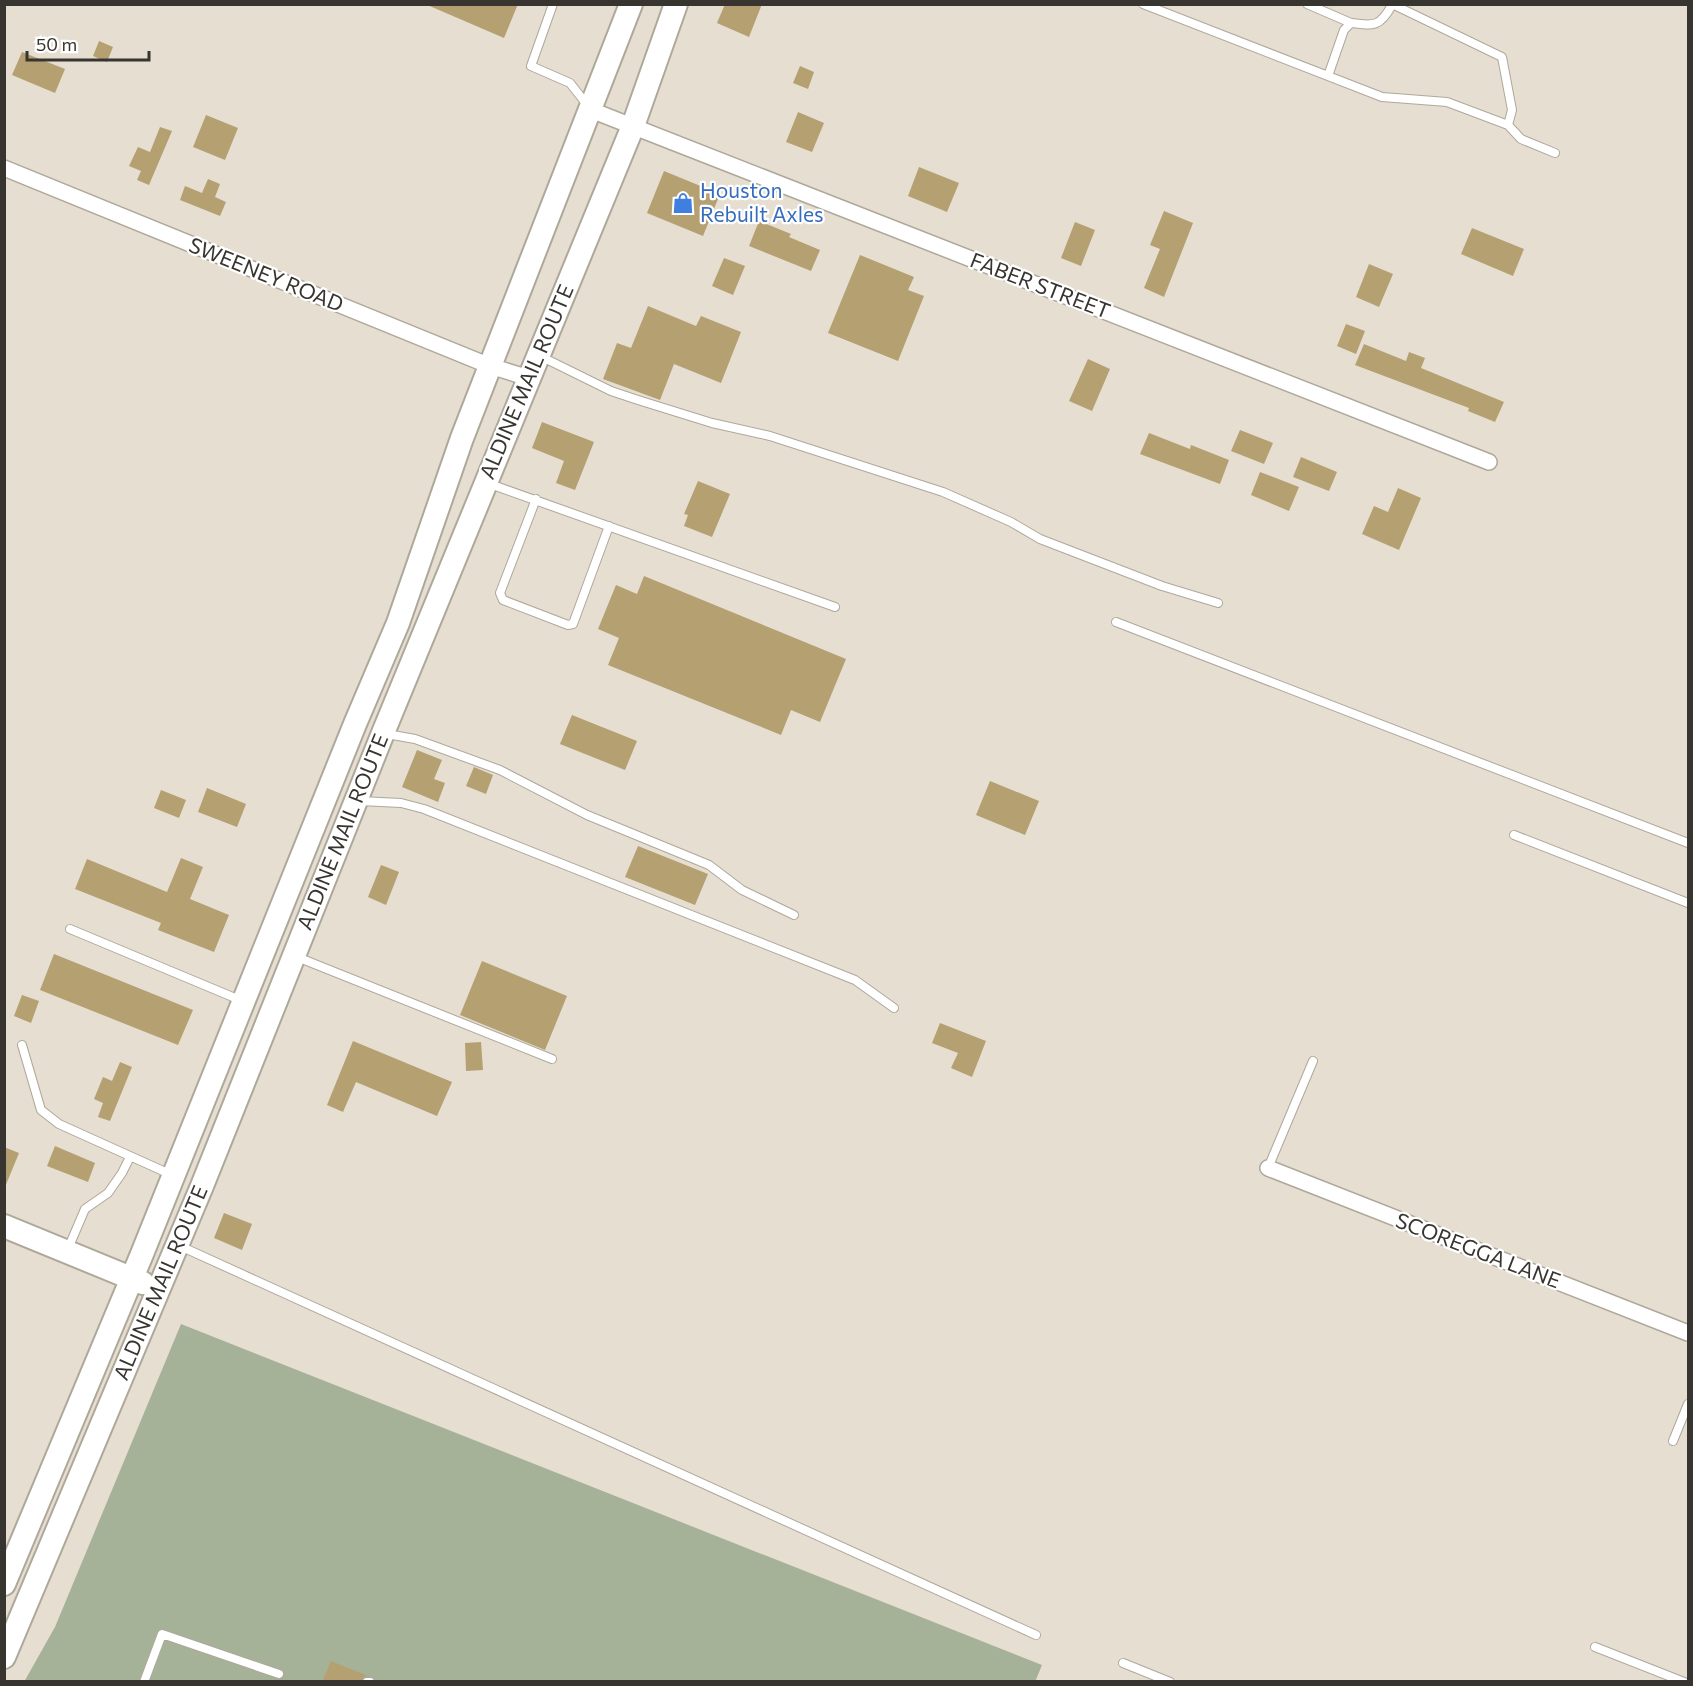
<svg xmlns="http://www.w3.org/2000/svg" width="1693" height="1686" viewBox="0 0 1693 1686" font-family="Commissioner,sans-serif">
  <rect width="100%" height="100%" fill="#e5ded1"/>
  <path fill="#a6b297" d="M 181,1324 L 1042,1665 L 1035,1682 L 24,1682 L 55,1627 Z"/>
  <path fill="#b5a072" d="M 425,4 L 518,4 L 504,38 Z
    M 725,4 L 762,4 L 749,37 L 717,23 Z
    M 99,41 L 113,47 L 107,62 L 93,56 Z
    M 22,52 L 65,69 L 55,93 L 12,75 Z
    M 800,66 L 814,72 L 808,89 L 793,83 Z
    M 798,112 L 824,123 L 812,152 L 786,142 Z
    M 206,115 L 238,128 L 225,160 L 193,147 Z
    M 160,127 L 172,131 L 149,185 L 137,180 L 141,171 L 129,166 L 138,147 L 150,152 Z
    M 919,167 L 959,183 L 947,212 L 908,196 Z
    M 664,171 L 720,194 L 703,236 L 647,213 Z
    M 208,179 L 220,184 L 215,197 L 226,202 L 220,216 L 180,200 L 185,186 L 202,193 Z
    M 1164,211 L 1193,223 L 1164,297 L 1144,288 L 1160,249 L 1150,245 Z
    M 759,221 L 791,234 L 789,237 L 820,250 L 811,271 L 749,246 Z
    M 1075,222 L 1095,230 L 1081,266 L 1061,258 Z
    M 1472,228 L 1524,249 L 1513,276 L 1461,254 Z
    M 860,255 L 914,277 L 908,290 L 924,296 L 898,361 L 828,333 Z
    M 724,258 L 745,266 L 733,295 L 712,286 Z
    M 1369,264 L 1393,274 L 1379,307 L 1356,297 Z
    M 648,306 L 696,326 L 701,316 L 741,332 L 721,383 L 674,364 L 660,400 L 603,379 L 617,343 L 631,348 Z
    M 1346,324 L 1365,331 L 1356,354 L 1337,346 Z
    M 1364,344 L 1406,361 L 1409,352 L 1425,358 L 1421,368 L 1504,402 L 1495,422 L 1468,411 L 1469,408 L 1355,365 Z
    M 1088,359 L 1110,369 L 1092,411 L 1069,401 Z
    M 542,422 L 594,442 L 575,490 L 556,483 L 564,461 L 532,448 Z
    M 1240,430 L 1273,443 L 1264,464 L 1231,451 Z
    M 1149,433 L 1190,449 L 1191,445 L 1229,460 L 1220,484 L 1140,454 Z
    M 1301,457 L 1337,472 L 1329,491 L 1293,477 Z
    M 1260,472 L 1299,487 L 1289,511 L 1251,495 Z
    M 698,481 L 730,494 L 712,537 L 684,526 L 688,515 L 684,514 Z
    M 1398,488 L 1421,498 L 1399,550 L 1362,534 L 1374,506 L 1388,512 Z
    M 644,576 L 846,659 L 820,722 L 791,710 L 781,735 L 608,665 L 619,638 L 598,629 L 616,585 L 637,594 Z
    M 572,715 L 637,741 L 625,770 L 560,744 Z
    M 417,750 L 442,760 L 434,779 L 445,783 L 438,802 L 402,787 Z
    M 474,767 L 493,775 L 486,794 L 466,786 Z
    M 990,781 L 1039,801 L 1025,835 L 976,815 Z
    M 207,788 L 246,804 L 237,827 L 198,812 Z
    M 161,790 L 186,800 L 179,818 L 154,808 Z
    M 638,846 L 708,874 L 695,905 L 625,877 Z
    M 181,858 L 203,867 L 190,899 L 229,915 L 214,952 L 158,930 L 161,923 L 75,889 L 87,859 L 167,892 Z
    M 381,865 L 399,872 L 386,905 L 368,897 Z
    M 54,954 L 193,1010 L 178,1045 L 40,990 Z
    M 482,961 L 567,996 L 545,1050 L 460,1015 Z
    M 22,995 L 39,1001 L 31,1023 L 14,1016 Z
    M 940,1023 L 986,1041 L 972,1077 L 951,1068 L 958,1053 L 932,1043 Z
    M 353,1041 L 452,1082 L 437,1116 L 356,1082 L 343,1112 L 327,1105 Z
    M 481,1042 L 483,1070 L 466,1071 L 465,1043 Z
    M 120,1062 L 132,1067 L 110,1121 L 98,1117 L 103,1103 L 94,1099 L 103,1077 L 112,1081 Z
    M 55,1146 L 95,1163 L 88,1182 L 47,1166 Z
    M 4,1147 L 19,1153 L 5,1187 L 4,1186 Z
    M 224,1213 L 252,1224 L 242,1250 L 214,1238 Z
    M 331,1661 L 368,1676 L 364,1677 L 361,1682 L 322,1682 Z"/>
  <g fill="none" stroke-linecap="round" stroke-linejoin="round">
    <defs>
      <path id="lane" d="M 553,4 L 531,66 L 570,83 L 588,106
        M 1143,4 L 1382,97 L 1447,102 L 1508,125 L 1521,139 L 1555,153
        M 1307,4 L 1351,23
        M 1392,4 L 1502,57 L 1512,110 L 1508,125
        M 1328,76 L 1344,30 L 1351,23 C 1374,26 1380,27 1392,5
        M 540,356 L 611,391 L 638,400 L 712,423 L 770,436 L 943,492 L 1011,522 L 1040,539 L 1162,586 L 1218,603
        M 490,484 L 835,607
        M 536,499 L 500,593 L 503,600 L 568,625 L 573,624 L 609,526
        M 1116,622 L 1688,843
        M 387,734 L 415,739 L 500,770 L 587,815 L 709,865 L 742,890 L 794,915
        M 360,801 L 401,803 L 424,809 L 855,980 L 894,1008
        M 1514,835 L 1688,903
        M 70,929 L 240,1000
        M 297,957 L 552,1059
        M 22,1045 L 41,1110 L 59,1124 L 172,1175
        M 1268,1168 L 1313,1061
        M 180,1246 L 1036,1635
        M 67,1251 L 85,1209 L 108,1193 L 122,1173 L 130,1157
        M 1673,1441 L 1688,1404
        M 1595,1647 L 1684,1682
        M 1123,1663 L 1170,1682
        M 144,1682 L 162,1634 L 279,1674
        M 367,1682 L 370,1682"/>
      <path id="street" d="M 591,110 L 1489,462
        M 4,168 L 490,366 L 529,378
        M 1268,1168 L 1688,1333"/>
      <path id="secondary" d="M 4,1226 L 143,1283
        M 4,1584 L 142,1254 L 355,724 L 398,623 L 462,438 L 631,4
        M 4,1657 L 202,1186 L 383,733 L 633,126 L 676,4"/>
    </defs>
    <use href="#lane" stroke="#aea89b" stroke-width="10"/>
    <use href="#street" stroke="#aea89b" stroke-width="18"/>
    <use href="#secondary" stroke="#aea89b" stroke-width="26"/>
    <use href="#lane" stroke="#fff" stroke-width="8"/>
    <use href="#street" stroke="#fff" stroke-width="15"/>
    <use href="#secondary" stroke="#fff" stroke-width="22"/>
  </g>
  <defs>
    <symbol id="shop-bare" viewBox="-9 -9 18 18"><path d="M-5-2.5h2.3a2.7 3.5 0 0 1 5.4 0H5L5.5 6h-11ZM-1.5-2.5h3a1.5 2.3 0 0 0-3 0Z" fill="#3f7fe0" stroke="#fff" stroke-width="2.5" paint-order="stroke"/></symbol>
  </defs>
  <g fill-rule="evenodd">
    <use href="#shop-bare" x="668" y="188" width="30" height="30"/>
  </g>
  <g text-anchor="middle" stroke-width="4.5" stroke-linejoin="round" paint-order="stroke">
    <g font-size="21" fill="#366cbe" stroke="#fff" text-anchor="start">
      <text x="700" y="198">Houston<tspan x="700" dy="24">Rebuilt Axles</tspan></text>
    </g>
    <g font-size="21" fill="#383530" stroke="#fff">
      <text transform="translate(266 275) rotate(22)" y="7">SWEENEY ROAD</text>
      <text transform="translate(1040 286) rotate(21)" y="7">FABER STREET</text>
      <text transform="translate(527 382) rotate(-67)" y="7">ALDINE MAIL ROUTE</text>
      <text transform="translate(343 832) rotate(-68)" y="7">ALDINE MAIL ROUTE</text>
      <text transform="translate(1478 1251) rotate(21)" y="7">SCOREGGA LANE</text>
      <text transform="translate(161 1283) rotate(-67)" y="7">ALDINE MAIL ROUTE</text>
    </g>
  </g>
  <rect width="1693" height="1686" fill="none" stroke="#383530" stroke-width="12"/>
  <path d="M27 51v9h122v-9" fill="none" stroke="#383530" stroke-width="3"/>
  <text x="36" y="51" font-size="18" fill="#383530" stroke="#ffffff" stroke-width="4.5" paint-order="stroke">50 m</text>
</svg>
